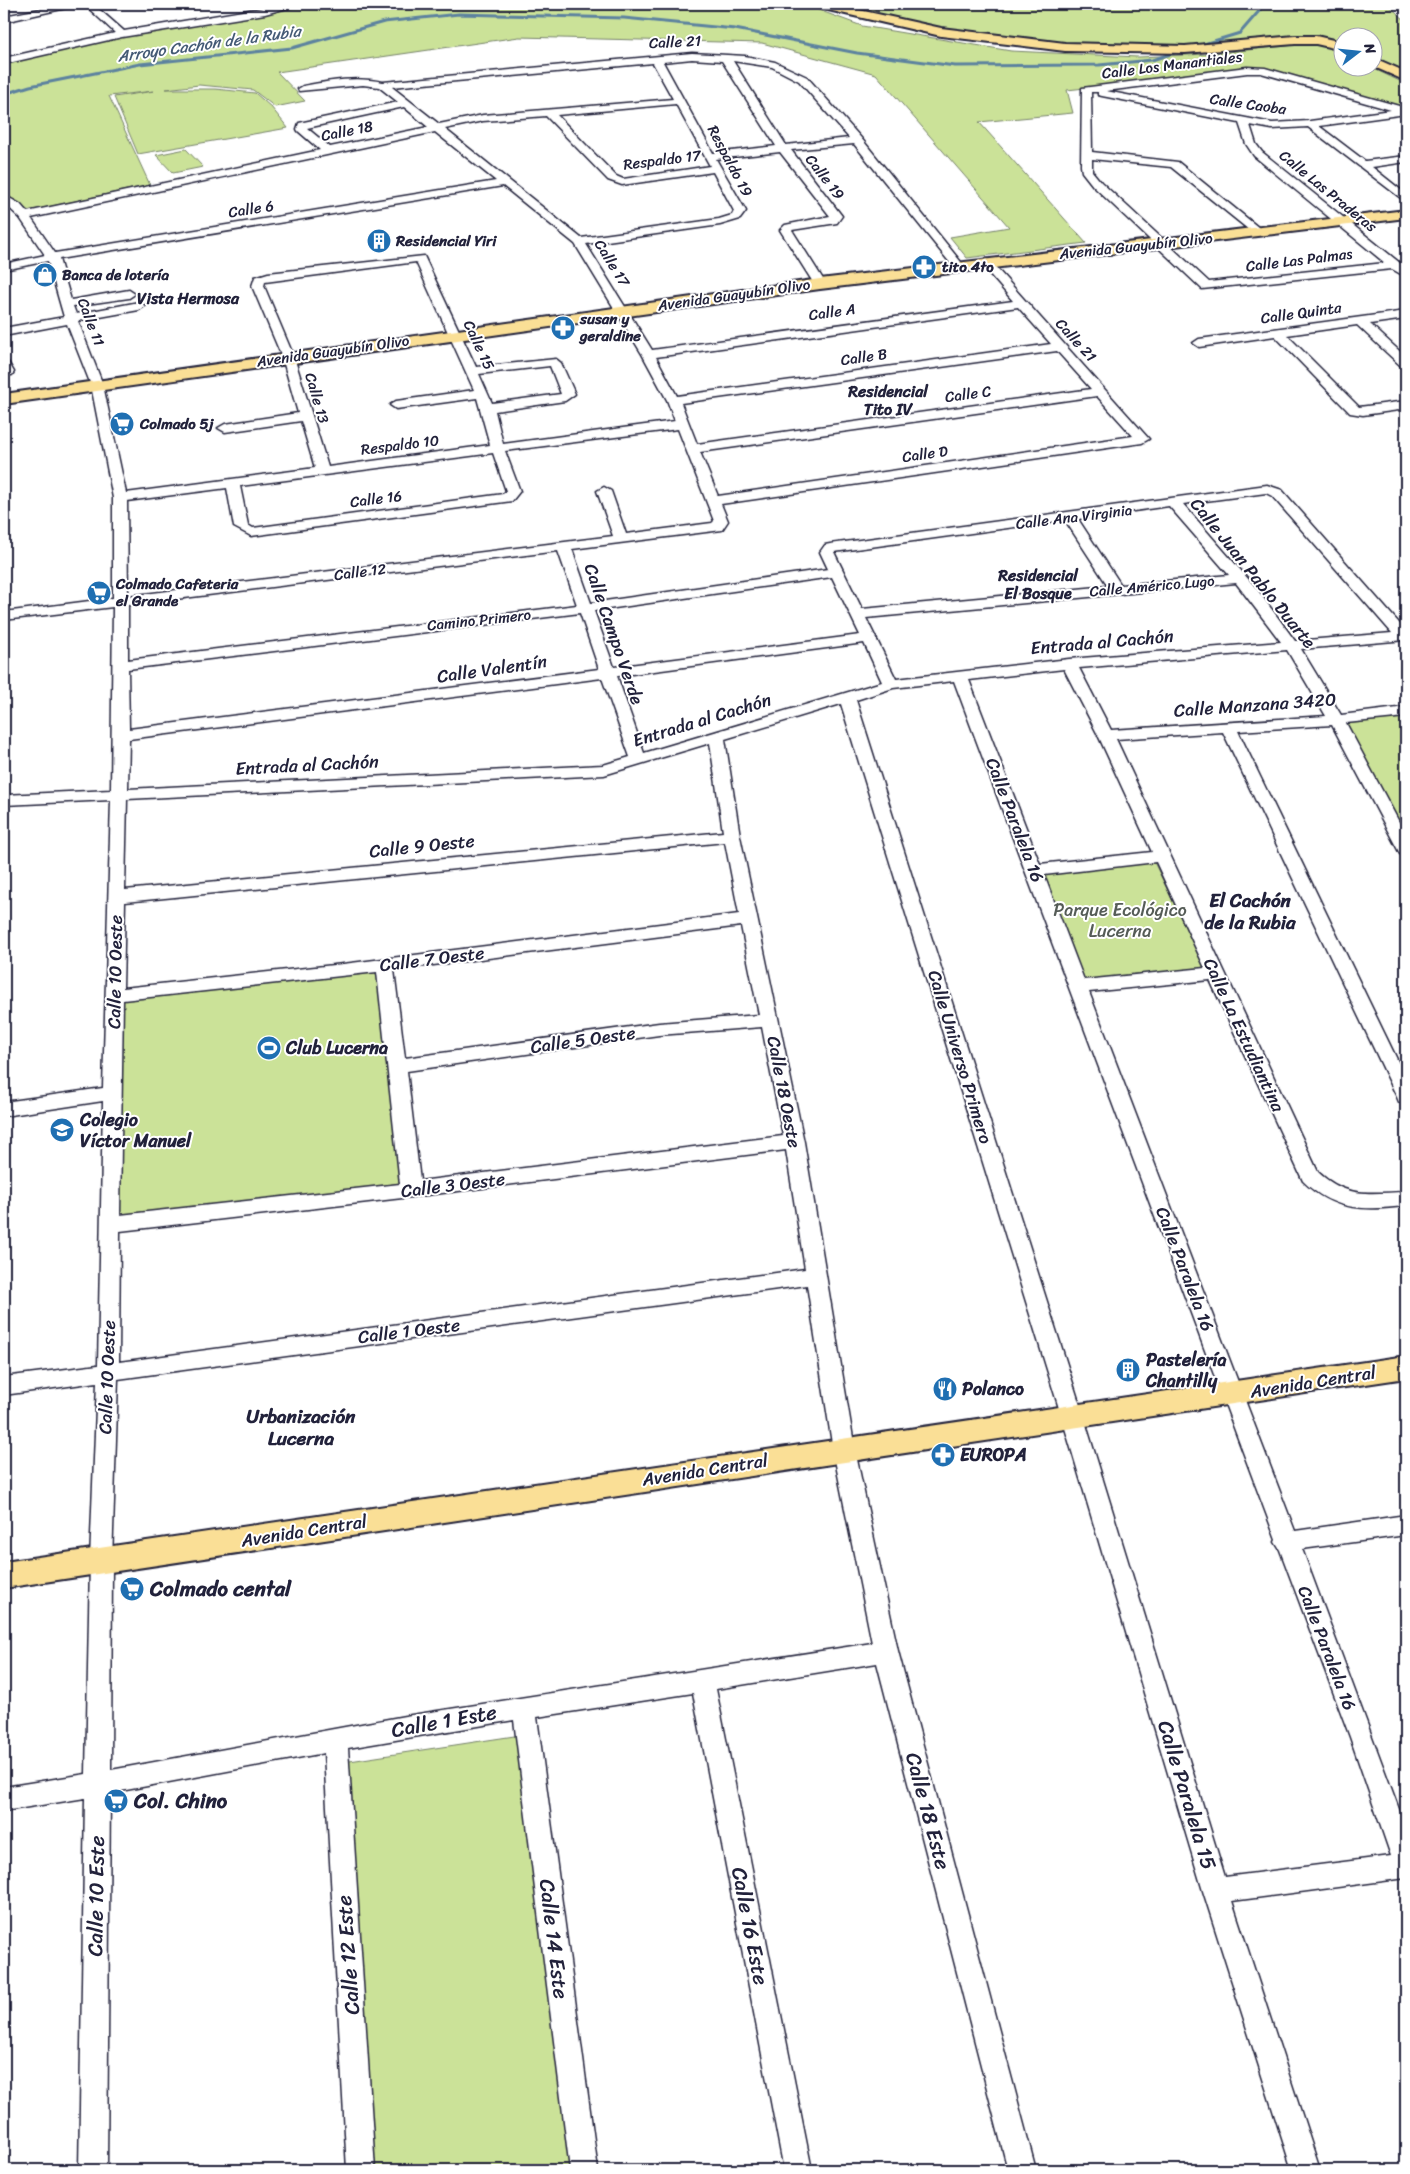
<svg xmlns="http://www.w3.org/2000/svg" width="1410" height="2174" viewBox="0 0 1410 2174" font-family="Sriracha,sans-serif">
  <rect width="100%" height="100%" fill="#fff"/>
  <filter id="ink" filterUnits="userSpaceOnUse"><feTurbulence type="fractalNoise" baseFrequency=".02" numOctaves="2"/><feDisplacementMap in="SourceGraphic" scale="10" xChannelSelector="R" yChannelSelector="G"/><feConvolveMatrix kernelMatrix="1 2 1 2 8 2 1 2 1" color-interpolation-filters="sRGB"/></filter>
  <g filter="url(#ink)">
    <path fill="#cbe298" stroke="#76826a" d="M 309,4 L 802,4 L 862,26 L 1011,51 L 1138,57 L 1208,54 L 1306,44 L 1329,47 L 1342,53 L 1342,68 L 1372,68 L 1406,84 L 1406,107 L 1402,107 L 1264,68 L 1067,90 L 1073,113 L 979,122 L 1086,243 L 967,258 L 950,237 L 1009,227 L 876,74 L 762,43 L 519,37 L 277,72 L 305,101 L 275,107 L 253,90 L 199,85 L 166,89 L 215,89 L 255,93 L 271,107 L 288,128 L 138,154 L 114,97 L 154,91 L 109,96 L 150,185 L 29,211 L 4,195 L 4,64 L 124,36 L 269,13 Z
      M 830,4 L 1387,4 L 1406,21 L 1406,74 L 1373,58 L 1372,38 L 1342,38 L 1342,42 L 1324,37 L 1294,37 L 1205,47 L 1016,43 L 860,15 Z
      M 186,149 L 203,167 L 173,173 L 156,155 Z
      M 1406,717 L 1406,840 L 1343,724 Z
      M 1153,860 L 1206,970 L 1083,983 L 1041,871 Z
      M 379,972 L 403,1183 L 119,1219 L 122,1000 Z
      M 521,1735 L 575,2170 L 372,2170 L 343,1762 Z"/>
    <g fill="none" stroke-linecap="round" stroke-linejoin="round">
      <path stroke="#5c829f" stroke-width="3" d="M 1194,47 L 1240,33 L 1260,10 L 1254,4
        M 4,94 L 30,86 L 140,64 L 292,48 L 384,22 L 459,14 L 624,18 L 735,29 L 857,53 L 955,66 L 1099,65 L 1152,60 L 1180,51"/>
      <defs>
        <path id="minor" d="M 66,4 L 93,4 L 124,31 L 285,4 L 302,4 L 265,14 L 122,37 L 4,64 L 4,58 L 115,33 L 84,4 L 4,22 L 4,16 Z
          M 692,53 L 745,56 L 775,62 L 807,77 L 861,138 L 965,267 L 959,271 L 955,269 L 854,144 L 791,150 L 842,216 L 837,223 L 792,230 L 826,284 L 820,288 L 816,287 L 780,230 L 785,225 L 830,216 L 780,152 L 716,159 L 746,211 L 740,219 L 720,225 L 586,244 L 652,350 L 1013,301 L 980,263 L 986,259 L 990,261 L 1149,439 L 1142,443 L 721,504 L 728,521 L 722,530 L 572,549 L 591,603 L 828,569 L 820,552 L 825,545 L 830,544 L 1267,485 L 1282,490 L 1406,631 L 1406,640 L 1301,649 L 1341,715 L 1406,707 L 1406,717 L 1346,723 L 1406,835 L 1406,855 L 1400,854 L 1398,850 L 1332,725 L 1238,731 L 1406,1078 L 1406,1104 L 1399,1102 L 1397,1097 L 1223,732 L 1116,739 L 1318,1172 C 1347,1199 1369,1193 1406,1192 L 1406,1206 C 1365,1210 1335,1212 1303,1181 L 1210,980 L 1089,992 L 1295,1531 L 1406,1515 L 1406,1535 L 1302,1549 L 1406,1828 L 1406,1878 L 1232,1901 L 1320,2170 L 1292,2170 L 1203,1891 L 1062,1418 L 841,704 L 725,739 L 740,836 L 804,1142 L 855,1450 L 898,1651 L 1036,2170 L 1008,2170 L 877,1663 L 716,1689 L 812,2170 L 784,2170 L 693,1693 L 537,1717 L 598,2170 L 570,2170 L 514,1720 L 348,1748 L 375,2170 L 347,2170 L 324,1753 L 110,1793 L 107,2170 L 79,2170 L 85,1798 L 4,1811 L 4,1787 L 86,1774 L 90,1561 L 97,1382 L 4,1395 L 4,1377 L 98,1365 L 103,1101 L 4,1116 L 4,1102 L 103,1088 L 111,800 L 4,805 L 4,795 L 111,790 L 113,607 L 4,620 L 4,612 L 113,598 L 113,498 L 91,385 L 67,324 L 4,336 L 4,328 L 64,317 L 48,261 L 4,270 L 4,264 L 45,255 L 20,218 L 4,203 L 4,195 L 20,204 L 27,212 L 320,150 L 298,131 L 297,129 L 299,123 L 398,102 L 379,87 L 363,85 L 299,91 L 298,89 L 303,86 C 330,81 356,76 383,82 ZM 692,59 L 722,61 L 776,146 L 713,153 L 663,62 ZM 733,61 L 772,67 L 799,81 L 849,138 L 786,145 ZM 653,63 L 673,99 L 483,115 L 439,124 L 392,87 ZM 676,104 L 710,166 L 623,179 L 616,176 L 557,115 ZM 404,107 L 428,127 L 330,147 L 307,128 ZM 546,116 L 608,180 L 622,185 L 713,172 L 734,211 L 732,215 L 719,219 L 581,238 L 445,129 L 483,121 ZM 435,132 L 496,181 L 55,253 L 31,218 ZM 503,186 L 575,244 L 642,354 L 667,400 L 675,421 L 503,444 L 495,411 L 565,401 L 575,394 L 561,363 L 556,359 L 476,367 L 424,256 L 268,273 L 255,277 L 252,286 L 282,357 L 298,413 L 225,424 L 218,428 L 225,432 L 301,421 L 315,468 L 126,493 L 103,385 L 78,321 L 139,310 L 145,306 L 139,302 L 76,314 L 73,306 L 129,298 L 135,294 L 129,290 L 71,300 L 59,259 ZM 416,262 L 474,390 L 396,401 L 390,405 L 396,409 L 477,398 L 490,445 L 328,467 L 294,357 L 264,286 L 265,282 ZM 1018,307 L 1051,344 L 677,396 L 656,357 ZM 1057,351 L 1091,389 L 697,444 L 681,403 ZM 550,366 L 561,394 L 492,403 L 479,374 ZM 1097,396 L 1133,436 L 718,496 L 700,452 ZM 678,429 L 714,521 L 712,523 L 626,534 L 611,491 L 604,487 L 597,491 L 613,536 L 128,596 L 127,501 L 227,488 L 234,527 L 251,536 L 512,501 L 520,491 L 505,451 ZM 493,453 L 506,491 L 503,494 L 253,528 L 248,525 L 240,486 ZM 1266,493 L 1272,496 L 1392,633 L 1295,641 L 1256,588 L 1183,504 ZM 1169,506 L 1229,575 L 1121,585 L 1078,519 ZM 1065,520 L 1108,586 L 862,609 L 834,552 ZM 558,551 L 577,605 L 128,660 L 128,605 ZM 832,577 L 860,635 L 614,667 L 594,611 ZM 1236,583 L 1281,642 L 1069,659 L 896,679 L 866,618 ZM 580,613 L 599,669 L 129,729 L 128,669 ZM 864,643 L 882,682 L 644,753 L 617,676 ZM 1287,650 L 1326,716 L 1111,730 L 1079,668 ZM 1064,669 L 1098,735 L 1152,852 L 1040,864 L 969,680 ZM 602,678 L 630,757 L 603,765 L 128,789 L 129,739 ZM 954,681 L 1276,1540 L 1275,1542 L 1280,1550 L 1350,1737 L 1391,1856 L 1225,1877 L 1084,1418 L 856,700 L 893,688 ZM 710,743 L 723,832 L 125,890 L 127,799 L 604,775 ZM 725,842 L 739,914 L 343,964 L 123,988 L 125,902 ZM 1156,862 L 1205,968 L 1084,980 L 1044,875 ZM 741,926 L 759,1015 L 659,1023 L 405,1058 L 394,970 ZM 377,972 L 400,1184 L 120,1215 L 123,1000 ZM 762,1027 L 783,1136 L 420,1181 L 407,1071 L 659,1035 ZM 786,1150 L 805,1269 L 119,1362 L 120,1231 L 411,1197 ZM 807,1285 L 833,1450 L 872,1643 L 405,1716 L 111,1770 L 112,1561 L 118,1379 Z
          M 1247,67 L 1265,68 L 1406,108 L 1406,114 L 1319,126 L 1365,161 L 1406,156 L 1406,162 L 1372,167 L 1406,194 L 1406,202 L 1308,127 L 1272,129 L 1250,125 L 1256,144 L 1262,152 L 1400,263 L 1406,268 L 1406,277 L 1392,269 L 1202,289 L 1093,186 L 1082,172 L 1081,166 L 1082,88 ZM 1247,73 L 1261,73 L 1391,110 L 1310,121 L 1272,123 L 1106,91 ZM 1091,92 L 1098,92 L 1098,95 L 1102,96 L 1239,123 L 1246,144 L 1254,156 L 1385,263 L 1209,282 L 1101,182 L 1092,171 L 1092,159 L 1171,167 L 1254,234 L 1262,234 L 1264,232 L 1178,162 L 1092,152 Z
          M 1406,311 L 1406,319 L 1370,324 L 1406,357 L 1406,368 L 1402,367 L 1357,325 L 1287,335 L 1359,407 L 1406,401 L 1406,409 L 1363,415 L 1350,413 L 1275,336 L 1199,347 L 1193,343 L 1199,339 Z
          M 4,361 L 8,362 L 14,372 L 12,375 L 4,375 Z"/>
        <path id="major" d="M 813,4 L 832,4 L 941,28 L 1065,43 L 1185,46 L 1295,36 L 1316,36 L 1342,42 L 1342,50 L 1316,44 L 1295,44 L 1185,53 L 1065,51 L 941,36 L 815,7 Z
          M 1372,57 L 1406,72 L 1406,81 L 1372,66 Z
          M 1406,210 L 1406,218 L 820,289 L 4,404 L 4,394 L 820,279 Z
          M 1406,1356 L 1406,1378 L 4,1588 L 4,1562 Z"/>
      </defs>
      <use href="#minor" stroke="#22223b" stroke-width="3"/>
      <use href="#major" stroke="#22223b" stroke-width="4"/>
      <use href="#minor" fill="#fff" fill-rule="evenodd"/>
      <use href="#major" fill="#fadf96" fill-rule="evenodd"/>
    </g>
  </g>
  <defs>
    <symbol id="building-disc" viewBox="-11 -11 22 22"><circle r="9.5" fill="#1f6fb2" stroke="#fff"/><path d="M-4-6H4V6H1V3H-1V6H-4ZM-2.5-4.3h1.7v1.8h-1.7ZM.8-4.3h1.7v1.8H.8ZM-2.5-1h1.7V.8h-1.7ZM.8-1h1.7V.8H.8Z" fill="#fff"/></symbol>
    <symbol id="pharmacy-disc" viewBox="-11 -11 22 22"><circle r="9.5" fill="#1f6fb2" stroke="#fff"/><path d="M-2-6h4v4h4v4h-4v4h-4v-4h-4v-4h4Z" fill="#fff"/></symbol>
    <symbol id="shop-disc" viewBox="-11 -11 22 22"><circle r="9.5" fill="#1f6fb2" stroke="#fff"/><path d="M-5-2.5h2.3a2.7 3.5 0 0 1 5.4 0H5L5.5 6h-11ZM-1.5-2.5h3a1.5 2.3 0 0 0-3 0Z" fill="#fff"/></symbol>
    <symbol id="supermarket-disc" viewBox="-11 -11 22 22"><circle r="9.5" fill="#1f6fb2" stroke="#fff"/><path d="M-6-5.5h2.5l.6 2H6L4.5 2H-2.5L-4.4-4H-6ZM-1.5 3.2a1.3 1.3 0 1 0 .1 0ZM3 3.2a1.3 1.3 0 1 0 .1 0Z" fill="#fff"/></symbol>
    <symbol id="stadium-disc" viewBox="-11 -11 22 22"><circle r="9.5" fill="#1f6fb2" stroke="#fff"/><path d="M0-5a6.5 5 0 1 0 0 10a6.5 5 0 1 0 0-10ZM-3.5-1.8h7v3.6h-7Z" fill="#fff"/></symbol>
    <symbol id="school-disc" viewBox="-11 -11 22 22"><circle r="9.5" fill="#1f6fb2" stroke="#fff"/><path d="M0-5L7-2L0 1L-7-2ZM-4 1L0 2.5L4 1V4Q0 6-4 4Z" fill="#fff"/></symbol>
    <symbol id="restaurant-disc" viewBox="-11 -11 22 22"><circle r="9.5" fill="#1f6fb2" stroke="#fff"/><path d="M-5-6h1v4h1v-4h1v4h1v-4h1v5L-1.5 .5V6h-2V.5L-5-1ZM5-6V6H3V1.5H1.5Q1.5-4 5-6Z" fill="#fff"/></symbol>
  </defs>
  <g fill-rule="evenodd">
    <use href="#building-disc" x="365" y="227" width="28" height="28"/>
    <use href="#pharmacy-disc" x="910" y="253" width="28" height="28"/>
    <use href="#shop-disc" x="31" y="261" width="28" height="28"/>
    <use href="#pharmacy-disc" x="549" y="314" width="28" height="28"/>
    <use href="#supermarket-disc" x="108" y="410" width="28" height="28"/>
    <use href="#supermarket-disc" x="85" y="579" width="28" height="28"/>
    <use href="#stadium-disc" x="255" y="1034" width="28" height="28"/>
    <use href="#school-disc" x="48" y="1116" width="28" height="28"/>
    <use href="#building-disc" x="1114" y="1356" width="28" height="28"/>
    <use href="#restaurant-disc" x="931" y="1375" width="28" height="28"/>
    <use href="#pharmacy-disc" x="929" y="1441" width="28" height="28"/>
    <use href="#supermarket-disc" x="118" y="1575" width="28" height="28"/>
    <use href="#supermarket-disc" x="102" y="1787" width="28" height="28"/>
  </g>
  <g text-anchor="middle" stroke-width="4" stroke-linejoin="round" paint-order="stroke">
    <g font-size="15" fill="#22223b" stroke="#fff">
      <text transform="translate(675 42) rotate(-3)" y="5">Calle 21</text>
      <text transform="translate(1172 65) rotate(-7)" y="5">Calle Los Manantiales</text>
      <text transform="translate(1248 104) rotate(8)" y="5">Calle Caoba</text>
      <text transform="translate(347 131) rotate(-11)" y="5">Calle 18</text>
      <text transform="translate(662 160) rotate(-7)" y="5">Respaldo 17</text>
      <text transform="translate(730 161) rotate(62)" y="5">Respaldo 19</text>
      <text transform="translate(825 177) rotate(52)" y="5">Calle 19</text>
      <text transform="translate(1328 191) rotate(39)" y="5">Calle Las Praderas</text>
      <text transform="translate(251 209) rotate(-9)" y="5">Calle 6</text>
      <text transform="translate(1136 246) rotate(-6)" y="5">Avenida Guayubín Olivo</text>
      <text transform="translate(1299 260) rotate(-7)" y="5">Calle Las Palmas</text>
      <text transform="translate(612 263) rotate(58)" y="5">Calle 17</text>
      <text transform="translate(734 295) rotate(-8)" y="5">Avenida Guayubín Olivo</text>
      <text transform="translate(832 312) rotate(-8)" y="5">Calle A</text>
      <text transform="translate(1301 313) rotate(-8)" y="5">Calle Quinta</text>
      <text transform="translate(91 322) rotate(69)" y="5">Calle 11</text>
      <text transform="translate(1076 340) rotate(48)" y="5">Calle 21</text>
      <text transform="translate(479 345) rotate(65)" y="5">Calle 15</text>
      <text transform="translate(333 351) rotate(-8)" y="5">Avenida Guayubín Olivo</text>
      <text transform="translate(864 357) rotate(-8)" y="5">Calle B</text>
      <text transform="translate(968 394) rotate(-8)" y="5">Calle C</text>
      <text transform="translate(317 398) rotate(74)" y="5">Calle 13</text>
      <text transform="translate(400 445) rotate(-7)" y="5">Respaldo 10</text>
      <text transform="translate(925 454) rotate(-8)" y="5">Calle D</text>
      <text transform="translate(376 499) rotate(-7)" y="5">Calle 16</text>
      <text transform="translate(1074 517) rotate(-7)" y="5">Calle Ana Virginia</text>
      <text transform="translate(360 572) rotate(-7)" y="5">Calle 12</text>
      <text transform="translate(1152 586) rotate(-5)" y="5">Calle Américo Lugo</text>
      <text transform="translate(479 620) rotate(-6)" y="5">Camino Primero</text>
    </g>
    <g font-size="15" font-weight="bold" fill="#22223b" stroke="#fff" text-anchor="start">
      <text x="396" y="246">Residencial Yiri</text>
      <text x="942" y="272">tito 4to</text>
      <text x="62" y="280">Banca de lotería</text>
      <text x="580" y="324">susan y<tspan x="580" dy="17">geraldine</tspan></text>
      <text x="140" y="429">Colmado 5j</text>
      <text x="116" y="589">Colmado Cafeteria<tspan x="116" dy="17">el Grande</tspan></text>
    </g>
    <g font-size="16" font-style="italic" fill="#445a75" stroke="#fff">
      <text transform="translate(209 43) rotate(-8)" y="6">Arroyo Cachón de la Rubia</text>
    </g>
    <g font-size="16" font-weight="bold" fill="#22223b" stroke="#fff">
      <text x="188" y="304">Vista Hermosa</text>
      <text x="888" y="397">Residencial<tspan x="888" dy="18">Tito IV</tspan></text>
      <text x="1038" y="581">Residencial<tspan x="1038" dy="18">El Bosque</tspan></text>
    </g>
    <g font-size="18" fill="#22223b" stroke="#fff">
      <text transform="translate(1253 573) rotate(51)" y="6">Calle Juan Pablo Duarte</text>
      <text transform="translate(614 634) rotate(71)" y="6">Calle Campo Verde</text>
      <text transform="translate(1102 642) rotate(-5)" y="6">Entrada al Cachón</text>
      <text transform="translate(492 669) rotate(-8)" y="6">Calle Valentín</text>
      <text transform="translate(1255 705) rotate(-4)" y="6">Calle Manzana 3420</text>
      <text transform="translate(702 720) rotate(-17)" y="6">Entrada al Cachón</text>
      <text transform="translate(307 765) rotate(-3)" y="6">Entrada al Cachón</text>
      <text transform="translate(1015 820) rotate(69)" y="6">Calle Paralela 16</text>
      <text transform="translate(422 846) rotate(-6)" y="6">Calle 9 Oeste</text>
      <text transform="translate(432 959) rotate(-7)" y="6">Calle 7 Oeste</text>
      <text transform="translate(115 972) rotate(-89)" y="6">Calle 10 Oeste</text>
      <text transform="translate(1244 1035) rotate(65)" y="6">Calle La Estudiantina</text>
      <text transform="translate(583 1040) rotate(-8)" y="6">Calle 5 Oeste</text>
      <text transform="translate(960 1057) rotate(73)" y="6">Calle Universo Primero</text>
      <text transform="translate(784 1092) rotate(79)" y="6">Calle 18 Oeste</text>
      <text transform="translate(453 1185) rotate(-7)" y="6">Calle 3 Oeste</text>
      <text transform="translate(1185 1269) rotate(69)" y="6">Calle Paralela 16</text>
      <text transform="translate(409 1331) rotate(-7)" y="6">Calle 1 Oeste</text>
      <text transform="translate(107 1377) rotate(-88)" y="6">Calle 10 Oeste</text>
      <text transform="translate(1313 1382) rotate(-9)" y="6">Avenida Central</text>
      <text transform="translate(705 1470) rotate(-9)" y="6">Avenida Central</text>
      <text transform="translate(304 1531) rotate(-9)" y="6">Avenida Central</text>
      <text transform="translate(1327 1648) rotate(69)" y="6">Calle Paralela 16</text>
    </g>
    <g font-size="18" fill="#555c57" stroke="#fff">
      <text x="1120" y="916">Parque Ecológico<tspan x="1120" dy="21">Lucerna</tspan></text>
    </g>
    <g font-size="18" font-weight="bold" fill="#22223b" stroke="#fff" text-anchor="start">
      <text x="286" y="1054">Club Lucerna</text>
      <text x="80" y="1126">Colegio<tspan x="80" dy="21">Víctor Manuel</tspan></text>
      <text x="1146" y="1366">Pastelería<tspan x="1146" dy="21">Chantilly</tspan></text>
      <text x="962" y="1395">Polanco</text>
      <text x="960" y="1461">EUROPA</text>
    </g>
    <g font-size="19" font-weight="bold" fill="#22223b" stroke="#fff">
      <text x="1250" y="907">El Cachón<tspan x="1250" dy="22">de la Rubia</tspan></text>
      <text x="301" y="1423">Urbanización<tspan x="301" dy="22">Lucerna</tspan></text>
    </g>
    <g font-size="21" font-weight="bold" fill="#22223b" stroke="#fff" text-anchor="start">
      <text x="150" y="1596">Colmado cental</text>
      <text x="134" y="1808">Col. Chino</text>
    </g>
    <g font-size="21" fill="#22223b" stroke="#fff">
      <text transform="translate(444 1721) rotate(-10)" y="7">Calle 1 Este</text>
      <text transform="translate(1187 1795) rotate(73)" y="7">Calle Paralela 15</text>
      <text transform="translate(928 1811) rotate(75)" y="7">Calle 18 Este</text>
      <text transform="translate(96 1896) rotate(-89)" y="7">Calle 10 Este</text>
      <text transform="translate(750 1926) rotate(79)" y="7">Calle 16 Este</text>
      <text transform="translate(554 1939) rotate(83)" y="7">Calle 14 Este</text>
      <text transform="translate(348 1955) rotate(-94)" y="7">Calle 12 Este</text>
    </g>
  </g>
  <rect width="1410" height="2174" fill="none" stroke="#fff" stroke-width="20"/>
  <rect x="10" y="10" width="1390" height="2154" fill="none" stroke="#22223b" stroke-width="2" filter="url(#ink)"/>
  <g transform="translate(1358 52) rotate(74)"><circle r="24" fill="#ffffff" stroke="#a7a7b1"/>
  <path d="M0-4L9 19L0 12L-9 19Z" fill="#1f6fb2"/>
  <text y="-8" font-size="14" font-weight="bold" text-anchor="middle" fill="#22223b">N</text>
  </g>
</svg>
